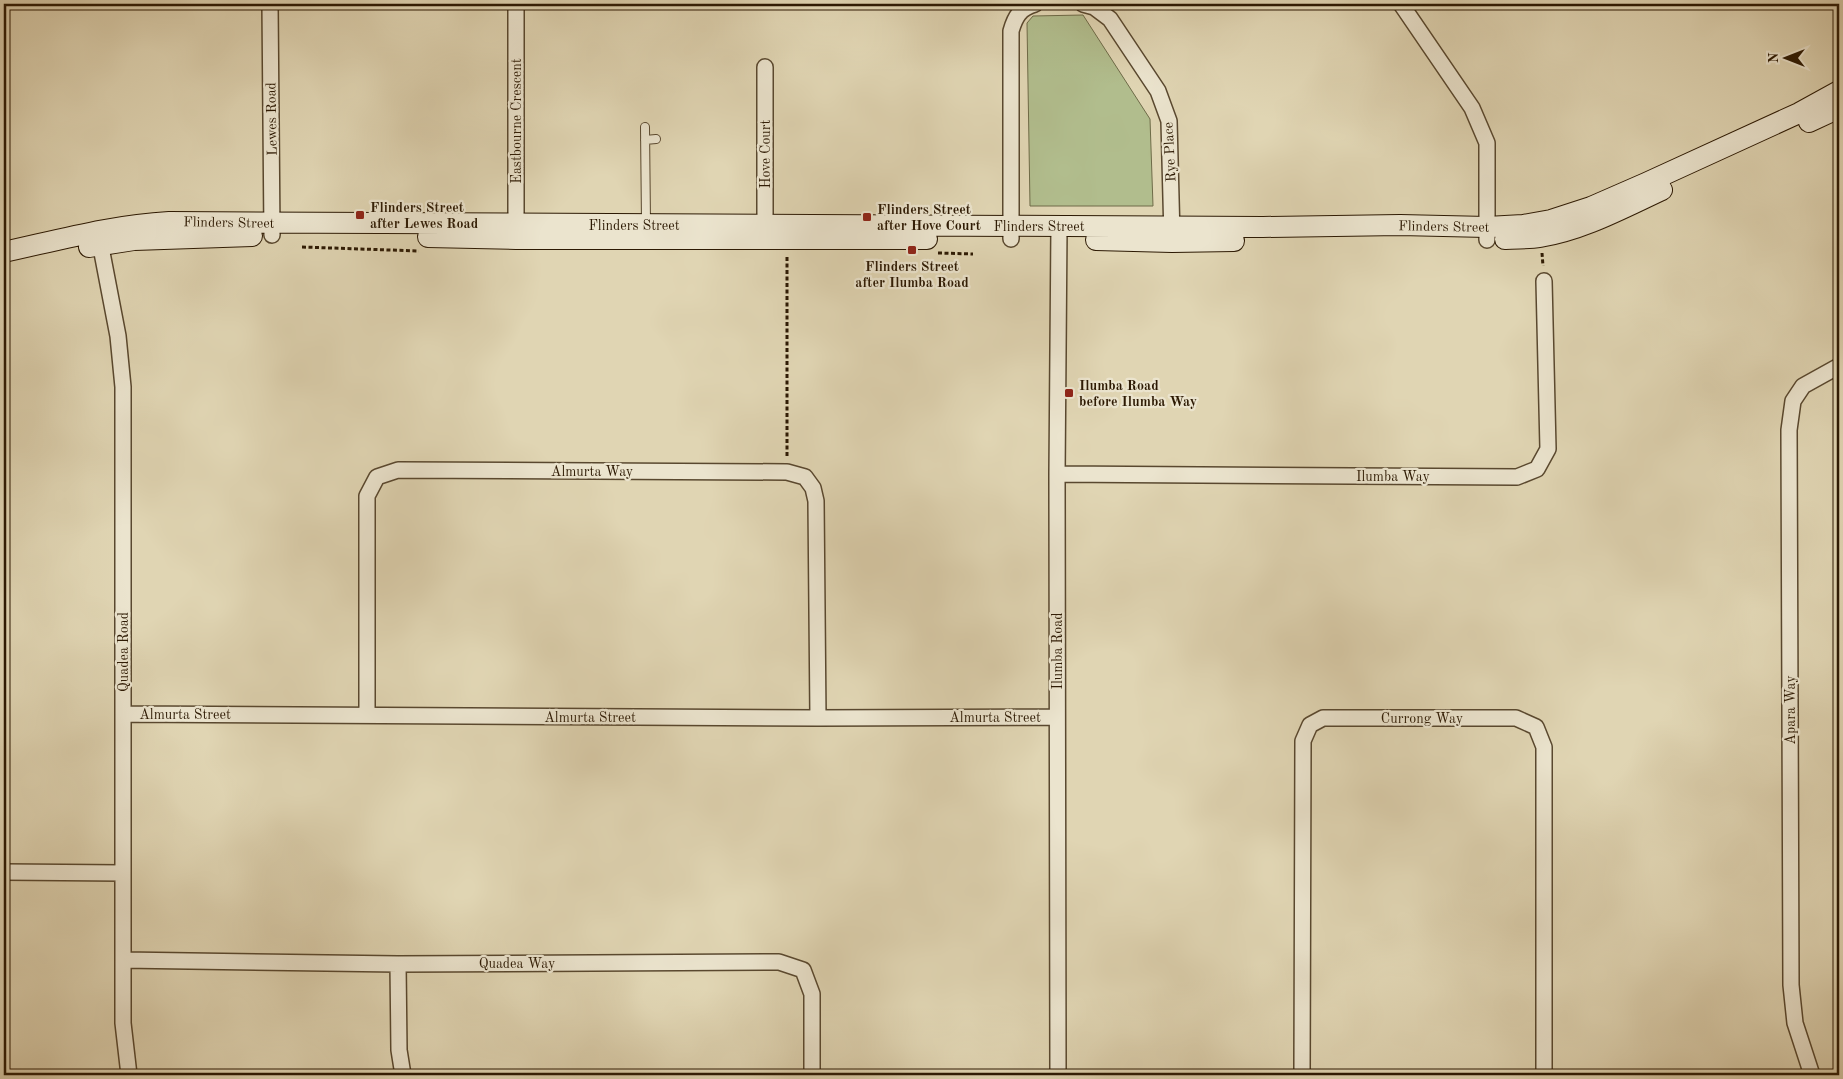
<svg xmlns="http://www.w3.org/2000/svg" width="1843" height="1079" viewBox="0 0 1843 1079" font-family="'Old Standard TT',serif">
  <rect width="100%" height="100%" fill="#e0d5b3"/>
  <filter id="stains"><feTurbulence type="fractalNoise" baseFrequency=".004" numOctaves="4"/><feColorMatrix values="0 0 0 0 .2 0 0 0 0 .09 0 0 0 0 .02 0 0 0 .5 -.17"/></filter>
  <radialGradient id="worn" r=".72"><stop offset=".6" stop-color="#630" stop-opacity="0"/><stop offset="1" stop-color="#630" stop-opacity=".3"/></radialGradient>
  <path fill="#b1bd8d" stroke="#6e6b48" d="M 1083,15 L 1150,119 L 1153,206 L 1030,206 L 1027,23 L 1033,16 Z"/>
  <g fill="none" stroke-linecap="round" stroke-linejoin="round">
    <defs>
      <path id="service" d="M 645,127 L 646,223
        M 645,140 L 656,139"/>
      <path id="minor" d="M 270,4 L 272,235
        M 1083,4 L 1094,7 L 1110,19 L 1158,91 L 1169,121 L 1172,237
        M 1401,4 L 1472,108 L 1487,143 L 1487,240
        M 765,67 L 765,233
        M 516,233 L 516,4
        M 99,237 L 118,336 L 123,387 L 123,1023 L 129,1075
        M 1011,239 L 1011,31 C 1015,17 1020,8 1035,4
        M 1057,474 L 1517,477 L 1537,469 L 1548,449 L 1544,281
        M 123,714 L 818,718 L 1057,717
        M 367,715 L 367,496 L 377,477 L 398,470 L 787,472 L 805,477 L 813,488 L 816,501 L 818,718
        M 4,872 L 122,873
        M 123,960 L 398,964 L 779,962 L 803,970 L 812,994 L 812,1075
        M 398,964 L 399,1050 L 403,1075
        M 1058,1075 L 1057,474 L 1059,227
        M 1302,1075 L 1303,741 L 1310,725 L 1323,718 L 1516,718 L 1536,727 L 1544,747 L 1544,1075
        M 1812,1075 L 1795,1023 L 1791,985 L 1789,430 L 1793,401 L 1803,386 L 1839,366"/>
      <path id="secondary" d="M 1809,122 L 1839,108
        M 428,237 L 516,239 L 927,239
        M 1505,239 C 1517,238 1529,239 1540,237 C 1583,230 1623,208 1662,190
        M 1096,240 L 1172,242 L 1234,241
        M 89,247 L 134,240 L 252,236
        M 4,252 C 59,240 113,225 169,222 L 1263,227 L 1400,225 L 1487,227 L 1523,225 L 1551,220 L 1591,207 L 1646,183 L 1799,113 L 1839,91"/>
    </defs>
    <use href="#service" stroke="#59482f" stroke-width="10"/>
    <use href="#minor" stroke="#59482f" stroke-width="18"/>
    <use href="#secondary" stroke="#2c1903" stroke-width="22"/>
    <path stroke="#2c1903" stroke-width="3" stroke-dasharray="4 2.5" stroke-linecap="butt" d="M 302,247 L 419,251
      M 938,253 L 973,254
      M 1542,253 L 1543,266
      M 787,257 L 787,458"/>
    <use href="#service" stroke="#ebe4ce" stroke-width="8"/>
    <use href="#minor" stroke="#ebe4ce" stroke-width="15"/>
    <use href="#secondary" stroke="#ebe4ce" stroke-width="20"/>
  </g>
  <g fill="#8f2418" stroke="#ebe4ce" stroke-width="2">
    <rect x="355" y="210" width="10" height="10" rx="2.5"/>
    <rect x="862" y="212" width="10" height="10" rx="2.5"/>
    <rect x="907" y="245" width="10" height="10" rx="2.5"/>
    <rect x="1064" y="388" width="10" height="10" rx="2.5"/>
  </g>
  <g text-anchor="middle" stroke-width="4.5" stroke-linejoin="round" paint-order="stroke">
    <g font-size="14" fill="#2c1903" stroke="#ebe4ce">
      <text transform="translate(271 119) rotate(-91)" y="5">Lewes Road</text>
      <text transform="translate(516 121) rotate(-90)" y="5">Eastbourne Crescent</text>
      <text transform="translate(1169 152) rotate(-93)" y="5">Rye Place</text>
      <text transform="translate(765 154) rotate(-90)" y="5">Hove Court</text>
      <text transform="translate(229 222) rotate(1)" y="5">Flinders Street</text>
      <text x="634" y="230">Flinders Street</text>
      <text x="1039" y="231">Flinders Street</text>
      <text transform="translate(1444 226) rotate(1)" y="5">Flinders Street</text>
      <text x="592" y="476">Almurta Way</text>
      <text x="1393" y="481">Ilumba Way</text>
      <text transform="translate(1057 651) rotate(-90)" y="5">Ilumba Road</text>
      <text transform="translate(123 652) rotate(-90)" y="5">Quadea Road</text>
      <text transform="translate(1790 710) rotate(-90)" y="5">Apara Way</text>
      <text x="185" y="719">Almurta Street</text>
      <text x="590" y="722">Almurta Street</text>
      <text x="995" y="722">Almurta Street</text>
      <text x="1422" y="723">Currong Way</text>
      <text x="517" y="968">Quadea Way</text>
    </g>
    <g font-size="14" font-weight="bold" fill="#2c1903" stroke="#ebe4ce" text-anchor="start">
      <text x="370" y="212">Flinders Street<tspan x="370" dy="16">after Lewes Road</tspan></text>
      <text x="877" y="214">Flinders Street<tspan x="877" dy="16">after Hove Court</tspan></text>
      <text x="912" y="271" text-anchor="middle">Flinders Street<tspan x="912" dy="16">after Ilumba Road</tspan></text>
      <text x="1079" y="390">Ilumba Road<tspan x="1079" dy="16">before Ilumba Way</tspan></text>
    </g>
  </g>
  <rect width="1843" height="1079" fill="none" stroke="#e0d5b3" stroke-width="20"/>
  <rect x="5" y="5" width="1833" height="1069" fill="none" stroke="#2c1903" stroke-width="2.5"/>
  <rect x="10" y="10" width="1823" height="1059" fill="none" stroke="#2c1903"/>
  <g transform="translate(1786 58) rotate(270)" stroke="#ebe4ce" stroke-width="4" paint-order="stroke">
  <path d="M0-4L9 19L0 12L-9 19Z" fill="#2c1903"/>
  <text y="-8" font-size="14" font-weight="bold" text-anchor="middle" fill="#2c1903">N</text>
  </g>
  <rect width="100%" height="100%" filter="url(#stains)"/>
  <rect width="100%" height="100%" fill="url(#worn)"/>
</svg>
